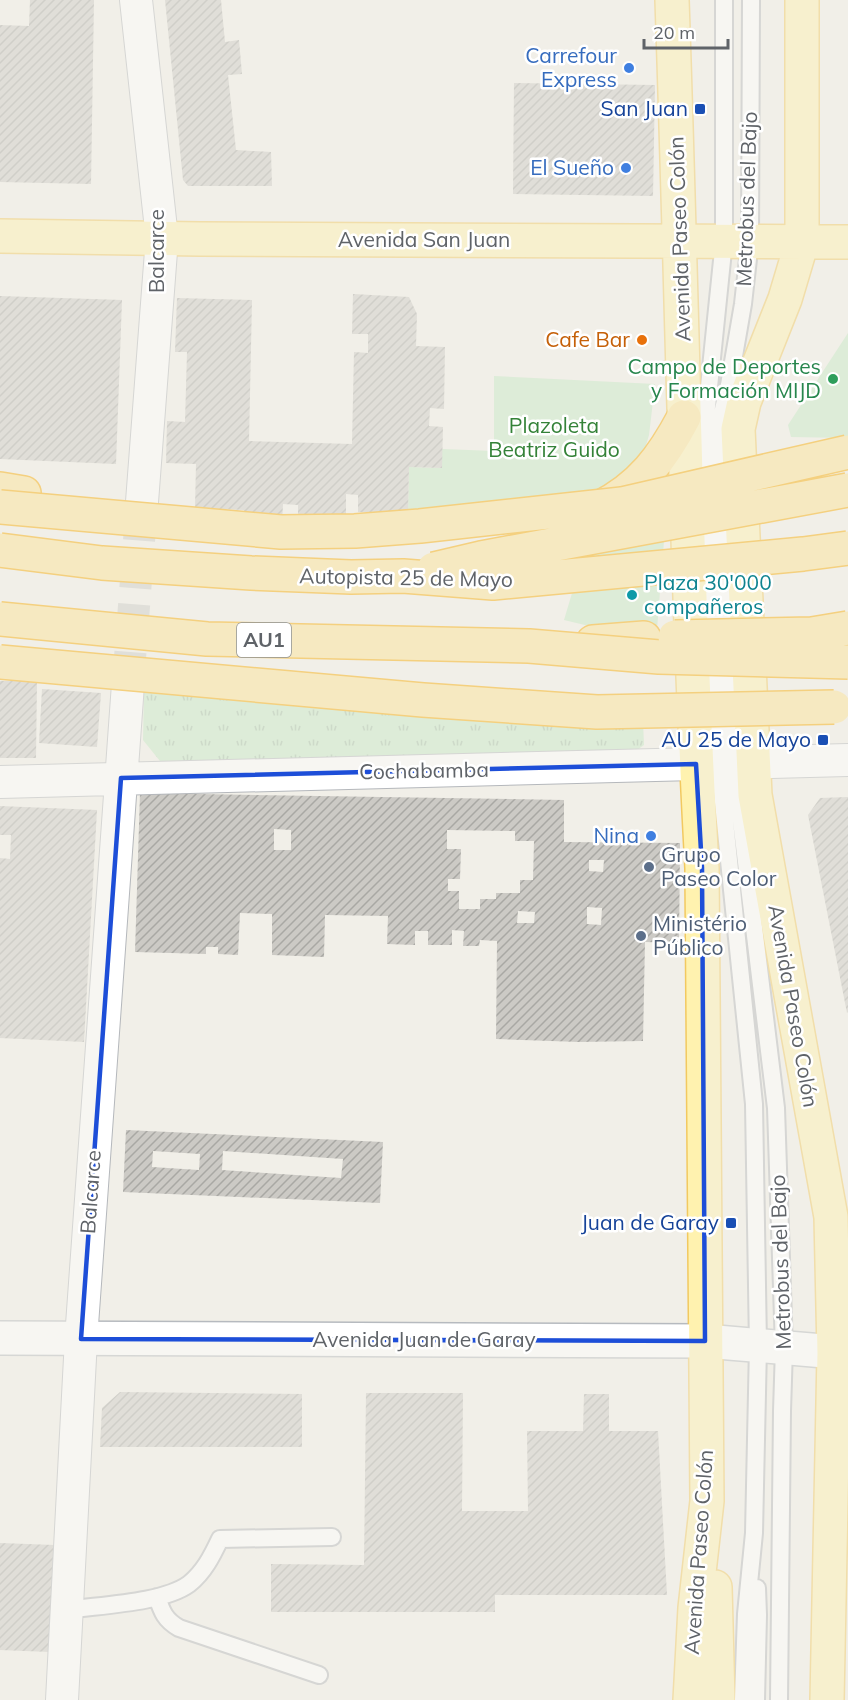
<svg xmlns="http://www.w3.org/2000/svg" width="848" height="1700" viewBox="0 0 848 1700" font-family="Mulish,sans-serif">
  <defs>
    <pattern id="grass-tufts" width="24" height="20" patternUnits="userSpaceOnUse" patternTransform="scale(1.5)"><rect width="24" height="20" fill="#c5e8c5"/><path d="M3 7l-1-3M5 7V3M7 7l1-3M15 17l-1-3M17 17v-4M19 17l1-3" fill="none" stroke="#a3c0a4"/></pattern>
    <pattern id="building-hatch" width="6" height="6" patternUnits="userSpaceOnUse" patternTransform="scale(1.5)"><rect width="6" height="6" fill="#cccac5"/><path d="M-1 1l2-2M0 6l6-6M5 7l2-2" fill="none" stroke="#a9a8a4"/></pattern>
  </defs>
  <rect width="100%" height="100%" fill="#f1efe8"/>
  <path fill="url(#grass-tufts)" d="M 144,691 L 643,722 L 644,745 L 630,755 L 160,761 L 143,740 Z"/>
  <path fill="#c5e8c5" d="M 848,333 L 848,438 L 791,437 L 788,425 Z
    M 494,376 L 655,384 L 649,435 L 644,452 L 631,470 L 599,491 L 408,513 L 409,467 L 442,468 L 442,449 L 494,451 Z
    M 665,528 L 656,642 L 564,620 L 590,533 Z"/>
  <path fill="url(#building-hatch)" fill-rule="evenodd" d="M 30,0 L 94,0 L 91,184 L 0,182 L 0,25 L 29,26 Z
    M 165,0 L 221,0 L 225,42 L 239,40 L 242,74 L 228,75 L 236,150 L 271,152 L 272,186 L 188,186 L 183,180 Z
    M 514,83 L 655,85 L 653,196 L 513,194 Z
    M 353,294 L 409,297 L 417,314 L 416,346 L 445,347 L 444,409 L 430,408 L 429,426 L 443,427 L 442,468 L 409,467 L 408,513 L 358,512 L 358,495 L 346,494 L 346,524 L 298,523 L 298,505 L 283,504 L 282,524 L 244,523 L 244,510 L 195,508 L 196,464 L 166,463 L 167,421 L 185,422 L 187,352 L 175,352 L 177,298 L 252,300 L 249,441 L 352,444 L 354,352 L 368,353 L 368,334 L 352,334 Z
    M 0,296 L 122,300 L 116,464 L 0,459 Z
    M 0,681 L 37,681 L 36,758 L 0,758 Z
    M 42,689 L 101,693 L 97,747 L 39,743 Z
    M 140,793 L 564,800 L 564,842 L 680,843 L 679,943 L 645,942 L 643,1041 L 579,1042 L 496,1039 L 497,941 L 480,940 L 479,946 L 463,946 L 464,931 L 452,930 L 452,945 L 428,945 L 428,931 L 415,931 L 415,945 L 387,944 L 388,916 L 325,915 L 324,957 L 272,955 L 272,914 L 240,913 L 238,955 L 218,954 L 218,947 L 206,947 L 206,954 L 135,952 ZM 274,829 L 291,830 L 291,850 L 274,850 ZM 447,830 L 515,831 L 515,841 L 534,841 L 533,880 L 520,880 L 520,893 L 496,893 L 496,899 L 480,899 L 480,909 L 459,909 L 459,891 L 448,891 L 448,879 L 460,879 L 461,849 L 447,849 ZM 589,860 L 604,860 L 603,872 L 589,871 ZM 587,907 L 602,908 L 601,925 L 587,924 ZM 518,911 L 535,912 L 534,923 L 517,923 Z
    M 848,797 L 848,1012 L 847,1013 L 808,815 L 820,798 Z
    M 0,806 L 97,810 L 84,1042 L 0,1038 L 0,858 L 10,859 L 11,835 L 0,835 Z
    M 126,1130 L 383,1142 L 380,1203 L 123,1192 ZM 153,1151 L 200,1154 L 199,1170 L 152,1167 ZM 223,1151 L 343,1159 L 341,1178 L 222,1170 Z
    M 120,1392 L 302,1394 L 302,1447 L 100,1447 L 102,1408 Z
    M 366,1393 L 463,1393 L 462,1511 L 528,1511 L 527,1431 L 583,1431 L 584,1394 L 609,1394 L 609,1431 L 658,1431 L 667,1595 L 495,1595 L 495,1612 L 271,1612 L 271,1564 L 364,1565 Z
    M 0,1543 L 54,1545 L 50,1652 L 0,1650 Z"/>
  <g fill="none" stroke-linecap="round" stroke-linejoin="round">
    <path stroke="#ccccc8" stroke-width="32" stroke-dasharray="32 16" stroke-linecap="butt" d="M 128,684 L 142,502"/>
    <defs>
      <path id="service" d="M 724,0 L 724,241 L 705,426 L 719,763 L 754,1104 L 758,1346 L 754,1533 L 746,1614 L 743,1700
        M 751,0 L 750,241 L 743,304 L 729,385 L 718,430 L 734,763 L 776,1108 L 784,1348 L 782,1411 L 779,1700
        M 157,1597 C 162,1612 165,1620 179,1628 L 319,1675
        M 67,1610 C 100,1605 163,1603 189,1584 C 204,1572 212,1556 220,1539 L 332,1537
        M 756,1700 L 758,1615 L 757,1588"/>
      <path id="minor" d="M 136,0 L 162,238 L 142,502
        M 0,782 L 848,760
        M 62,1700 L 81,1339 L 128,684"/>
      <path id="secondary" d="M 0,1338 L 705,1341 L 848,1353"/>
      <path id="primary" d="M 672,0 C 682,289 686,579 702,868 L 707,1501 L 695,1608 L 690,1700
        M 802,0 L 802,242 L 785,299 L 744,402 L 738,429 L 755,795 L 831,1217 L 834,1353 L 827,1700
        M 0,236 L 200,239 L 848,242
        M 715,1587 L 718,1700"/>
      <path id="motorway" d="M 0,489 L 24,493
        M 599,508 C 641,487 663,457 684,417
        M 593,642 L 644,638"/>
    </defs>
    <use href="#service" stroke="#b5b8bc" stroke-width="20"/>
    <use href="#minor" stroke="#b5b8bc" stroke-width="34"/>
    <use href="#secondary" stroke="#b6babf" stroke-width="36"/>
    <use href="#primary" stroke="#f2c960" stroke-width="36"/>
    <use href="#motorway" stroke="#f9ab00" stroke-width="36"/>
    <use href="#service" stroke="#fff" stroke-width="16"/>
    <use href="#minor" stroke="#fff" stroke-width="32"/>
    <use href="#secondary" stroke="#fff" stroke-width="33"/>
    <use href="#primary" stroke="#fff2af" stroke-width="33"/>
    <use href="#motorway" stroke="#fde293" stroke-width="33"/>
    <defs>
      <path id="motorway-bridge" d="M 0,507 L 281,532 L 355,531 L 420,526 L 622,504 L 848,452
        M 0,550 L 102,563 L 251,573 L 351,577 L 403,576 L 493,583 L 803,554 L 848,548
        M 434,569 L 481,558 L 848,490
        M 0,619 L 207,639 L 529,646 L 659,657 L 848,662
        M 675,637 L 812,634 L 848,628
        M 0,662 L 423,700 L 597,712 L 834,707"/>
    </defs>
    <use href="#motorway-bridge" stroke="#f9ab00" stroke-width="36" stroke-linecap="butt"/>
    <use href="#motorway-bridge" stroke="#fde293" stroke-width="33"/>
  </g>
  <path d="M0 0H848V1700H0ZM 696,764 L 702,868 L 705,1341 L 81,1339 L 121,778 Z" fill="#f1efe8" fill-opacity=".55" fill-rule="evenodd"/>
  <path fill="none" stroke="#1d4ed8" stroke-width="4.5" stroke-linejoin="round" d="M 696,764 L 702,868 L 705,1341 L 81,1339 L 121,778 Z"/>
  <g fill="#3f7fe0" stroke="#fff" stroke-width="2">
    <circle cx="629" cy="68" r="6"/>
    <circle cx="626" cy="168" r="6"/>
    <circle cx="651" cy="836" r="6"/>
  </g>
  <g fill="#1a4fb4" stroke="#fff" stroke-width="2">
    <rect x="694" y="103" width="12" height="12" rx="3"/>
    <rect x="817" y="734" width="12" height="12" rx="3"/>
    <rect x="725" y="1217" width="12" height="12" rx="3"/>
  </g>
  <circle fill="#e8710a" stroke="#fff" stroke-width="2" cx="642" cy="340" r="6"/>
  <circle fill="#2e9e5b" stroke="#fff" stroke-width="2" cx="833" cy="379" r="6"/>
  <circle fill="#0f9aa8" stroke="#fff" stroke-width="2" cx="632" cy="595" r="6"/>
  <g fill="#5c6f8a" stroke="#fff" stroke-width="2">
    <circle cx="649" cy="867" r="6"/>
    <circle cx="641" cy="936" r="6"/>
  </g>
  <g text-anchor="middle" stroke-width="5" stroke-linejoin="round" paint-order="stroke">
    <rect fill="#fff" stroke="#8f9295" stroke-width="1.5" x="237" y="623" width="54" height="34" rx="4.5"/>
    <g font-size="20" font-weight="bold" fill="#5f6368">
      <text x="264" y="647">AU1</text>
    </g>
    <g font-size="21" fill="#366cbe" stroke="#fff" text-anchor="end">
      <text x="617" y="63">Carrefour<tspan x="617" dy="24">Express</tspan></text>
      <text x="614" y="175">El Sueño</text>
      <text x="639" y="843">Nina</text>
    </g>
    <g font-size="21" fill="#164399" stroke="#fff" text-anchor="end">
      <text x="688" y="116">San Juan</text>
      <text x="811" y="747">AU 25 de Mayo</text>
      <text x="719" y="1230">Juan de Garay</text>
    </g>
    <g font-size="21" fill="#5f6368" stroke="#fff">
      <text transform="translate(747 199) rotate(-88)" y="7">Metrobus del Bajo</text>
      <text transform="translate(680 239) rotate(-92)" y="7">Avenida Paseo Colón</text>
      <text x="424" y="247">Avenida San Juan</text>
      <text transform="translate(157 251) rotate(-90)" y="7">Balcarce</text>
      <text transform="translate(406 578) rotate(1)" y="7">Autopista 25 de Mayo</text>
      <text transform="translate(424 771) rotate(-1)" y="7">Cochabamba</text>
      <text transform="translate(793 1006) rotate(80)" y="7">Avenida Paseo Colón</text>
      <text transform="translate(91 1192) rotate(-86)" y="7">Balcarce</text>
      <text transform="translate(781 1262) rotate(-92)" y="7">Metrobus del Bajo</text>
      <text x="424" y="1347">Avenida Juan de Garay</text>
      <text transform="translate(699 1552) rotate(-86)" y="7">Avenida Paseo Colón</text>
    </g>
    <g font-size="21" fill="#c56008" stroke="#fff" text-anchor="end">
      <text x="630" y="347">Cafe Bar</text>
    </g>
    <g font-size="21" fill="#27864d" stroke="#fff" text-anchor="end">
      <text x="821" y="374">Campo de Deportes<tspan x="821" dy="24">y Formación MIJD</tspan></text>
    </g>
    <g font-size="21" fill="#348238" stroke="#fff">
      <text x="554" y="433">Plazoleta<tspan x="554" dy="24">Beatriz Guido</tspan></text>
    </g>
    <g font-size="21" fill="#0d838f" stroke="#fff" text-anchor="start">
      <text x="644" y="590">Plaza 30'000<tspan x="644" dy="24">compañeros</tspan></text>
    </g>
    <g font-size="21" fill="#4e5e75" stroke="#fff" text-anchor="start">
      <text x="661" y="862">Grupo<tspan x="661" dy="24">Paseo Color</tspan></text>
      <text x="653" y="931">Ministério<tspan x="653" dy="24">Público</tspan></text>
    </g>
  </g>
  <path d="M644 39v9h84v-9" fill="none" stroke="#5f6368" stroke-width="3"/>
  <text x="653" y="39" font-size="18" fill="#5f6368" stroke="#ffffff" stroke-width="4.5" paint-order="stroke">20 m</text>
</svg>
